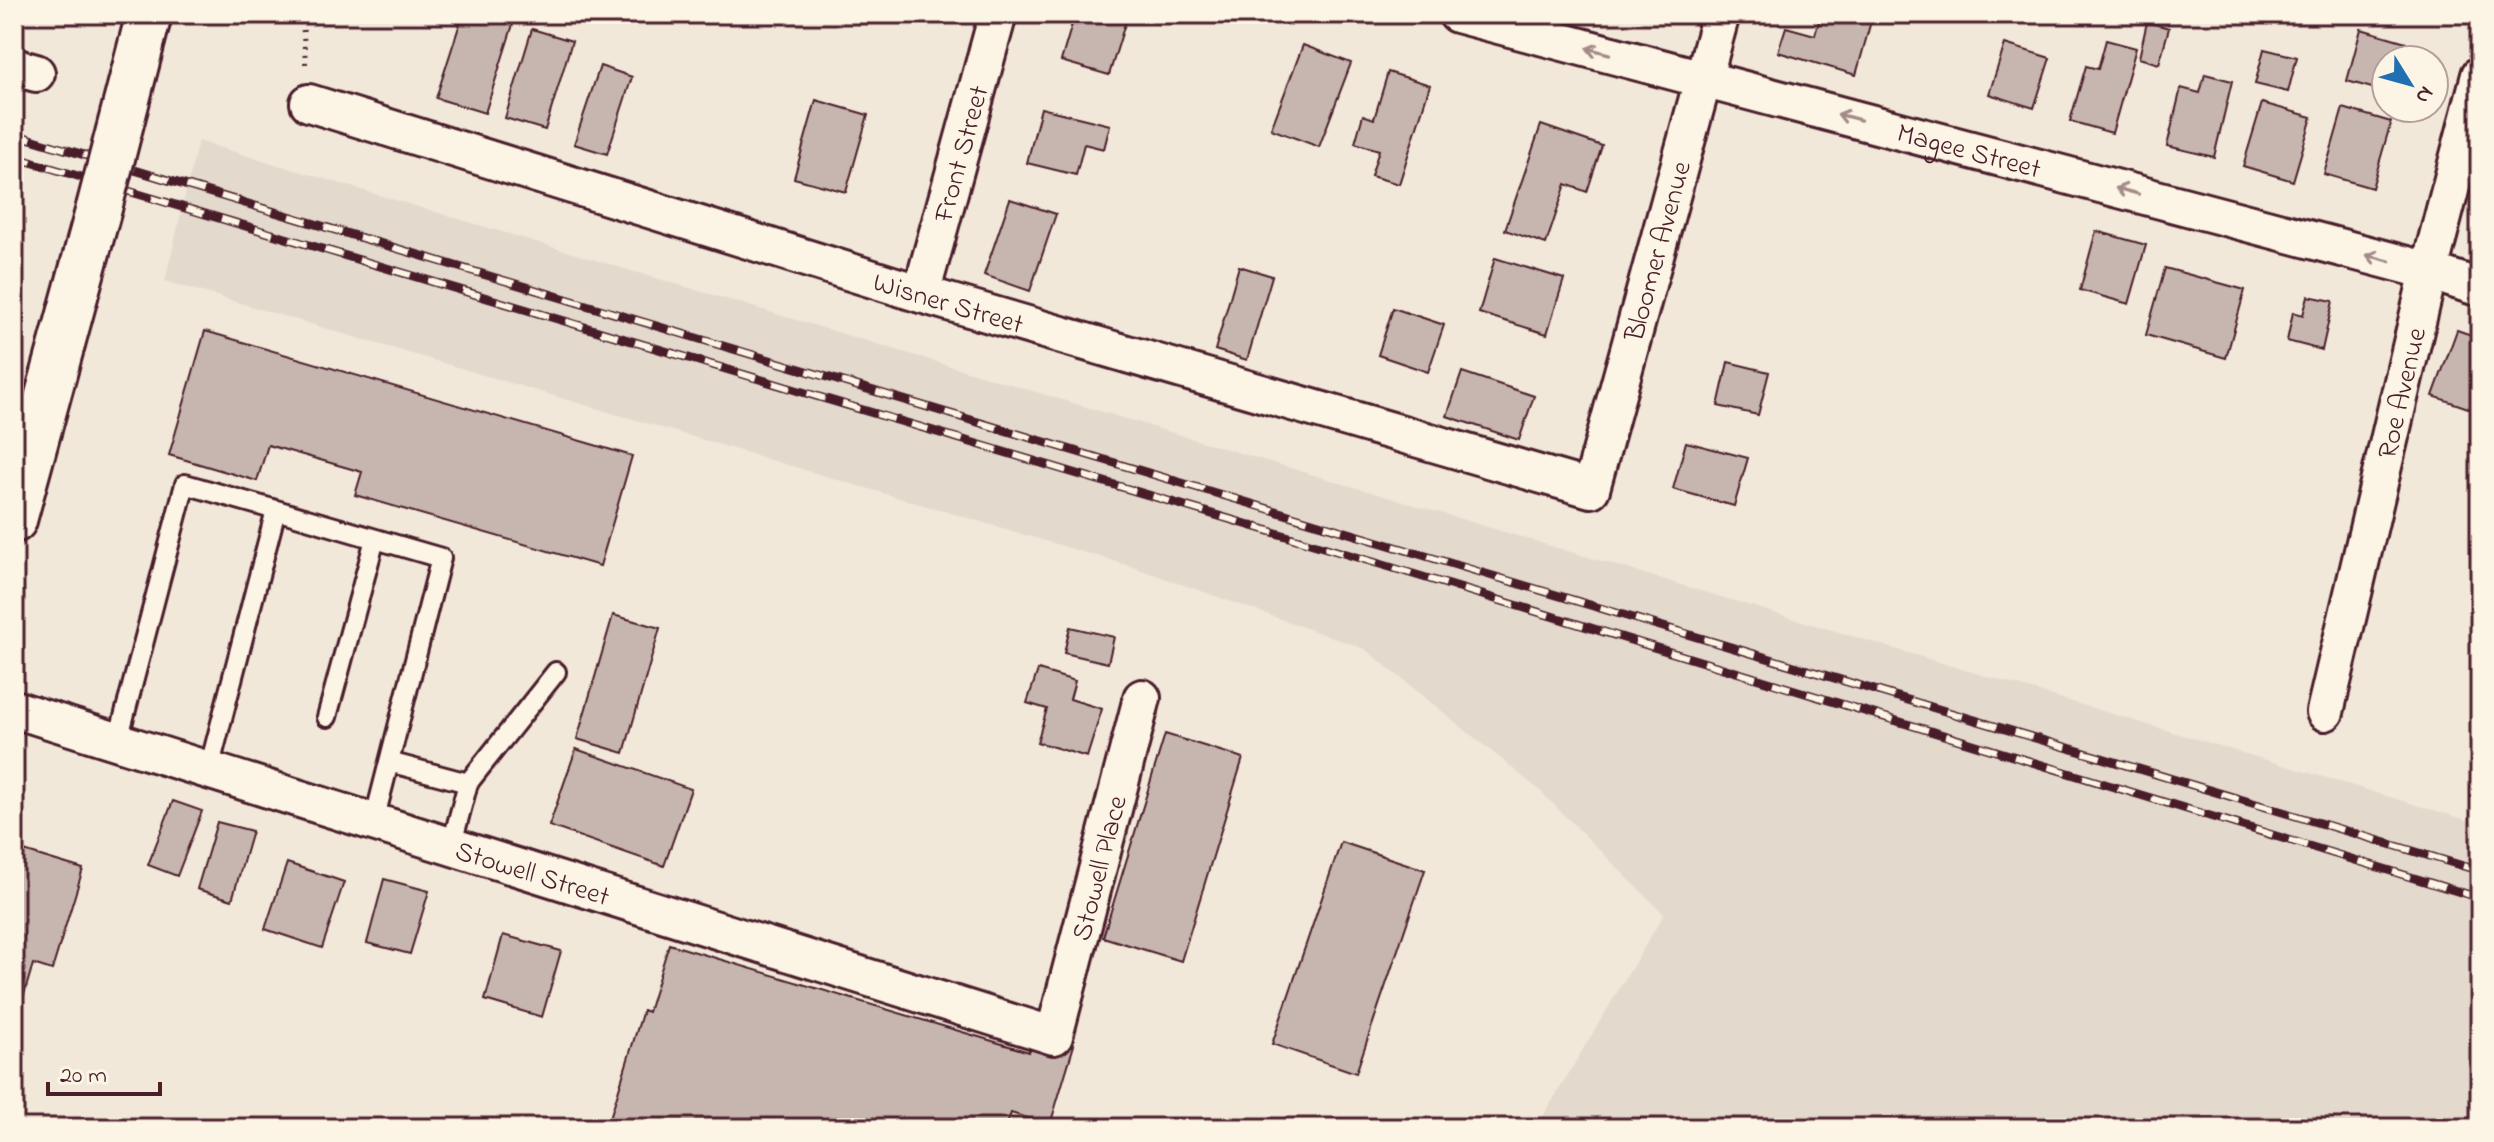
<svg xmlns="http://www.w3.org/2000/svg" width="2494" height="1142" viewBox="0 0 2494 1142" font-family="'Indie Flower',sans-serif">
  <rect width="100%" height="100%" fill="#f1e8da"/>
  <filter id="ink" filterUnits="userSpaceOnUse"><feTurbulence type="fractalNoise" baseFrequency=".0125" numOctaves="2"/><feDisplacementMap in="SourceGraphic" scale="16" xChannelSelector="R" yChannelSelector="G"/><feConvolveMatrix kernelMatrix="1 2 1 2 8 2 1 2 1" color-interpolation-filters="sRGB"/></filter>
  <g filter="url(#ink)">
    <path fill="#e4d9cd" d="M 198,141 L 2480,824 L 2480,1128 L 1536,1128 L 1664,914 L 1538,789 L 1365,649 L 1130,566 L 165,281 Z"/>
    <path fill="#c7b6af" stroke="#4a1f2b" stroke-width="2" d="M 463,14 L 502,14 L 515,18 L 485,113 L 436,98 Z
      M 1075,14 L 1128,14 L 1109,75 L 1061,61 Z
      M 1821,14 L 1873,14 L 1856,75 L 1778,52 L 1786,27 L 1815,35 Z
      M 2147,22 L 2169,28 L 2159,64 L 2139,58 Z
      M 532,29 L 572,41 L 545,130 L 505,118 Z
      M 2361,29 L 2406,42 L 2401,60 L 2386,60 L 2386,92 L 2347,81 Z
      M 2106,40 L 2136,48 L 2112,133 L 2070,121 L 2086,66 L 2098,69 Z
      M 2005,44 L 2050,58 L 2034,108 L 1989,94 Z
      M 1303,45 L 1351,63 L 1319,147 L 1271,129 Z
      M 2264,49 L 2297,57 L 2288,92 L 2255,84 Z
      M 600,66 L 632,77 L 607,154 L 574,144 Z
      M 1388,72 L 1430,85 L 1399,184 L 1371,176 L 1379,150 L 1355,143 L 1363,115 L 1374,119 Z
      M 2205,74 L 2232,81 L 2214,157 L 2167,146 L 2181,88 L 2200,93 Z
      M 816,100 L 868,115 L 846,192 L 794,178 Z
      M 2262,103 L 2312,117 L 2293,181 L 2243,166 Z
      M 1041,108 L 1110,125 L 1104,149 L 1084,144 L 1076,175 L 1027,163 Z
      M 2343,108 L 2391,122 L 2372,188 L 2324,174 Z
      M 1541,125 L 1602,146 L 1587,192 L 1566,184 L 1546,244 L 1505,230 Z
      M 1010,199 L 1056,214 L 1030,291 L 984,275 Z
      M 2096,231 L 2146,245 L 2129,304 L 2080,290 Z
      M 1495,258 L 1564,279 L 1547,334 L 1479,313 Z
      M 1239,266 L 1272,276 L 1247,360 L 1215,350 Z
      M 2165,268 L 2245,290 L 2226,358 L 2146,335 Z
      M 2308,296 L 2333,301 L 2322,350 L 2287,341 L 2293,312 L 2303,315 Z
      M 1393,308 L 1444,325 L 1428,372 L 1378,355 Z
      M 2457,330 L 2480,338 L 2480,412 L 2433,396 Z
      M 205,331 L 632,456 L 600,566 L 355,495 L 362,472 L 268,445 L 257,481 L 169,455 Z
      M 1728,362 L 1769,372 L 1758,415 L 1718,406 Z
      M 1462,372 L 1534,396 L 1519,440 L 1447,416 Z
      M 1686,442 L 1748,458 L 1734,506 L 1673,489 Z
      M 613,615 L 660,628 L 624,753 L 577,739 Z
      M 1070,627 L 1114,637 L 1108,663 L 1064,653 Z
      M 1038,670 L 1075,681 L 1070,699 L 1102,709 L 1087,757 L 1037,742 L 1047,709 L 1027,703 Z
      M 1165,734 L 1243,758 L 1181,961 L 1103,937 Z
      M 576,749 L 691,789 L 664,866 L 549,826 Z
      M 173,801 L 202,811 L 177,876 L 148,865 Z
      M 217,822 L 252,831 L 232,900 L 197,889 Z
      M 1341,842 L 1425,870 L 1356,1073 L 1272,1044 Z
      M 14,848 L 83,869 L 52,970 L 33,964 L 18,1015 L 14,1014 Z
      M 287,863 L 344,882 L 322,948 L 265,929 Z
      M 384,879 L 429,891 L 410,954 L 367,943 Z
      M 503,935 L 561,951 L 542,1017 L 485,1000 Z
      M 669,944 L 1029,1052 L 1034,1034 L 1074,1045 L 1050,1125 L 1011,1113 L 1006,1128 L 607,1128 L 643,1010 L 648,1012 Z"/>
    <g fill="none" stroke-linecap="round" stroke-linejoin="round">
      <defs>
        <path id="lane" d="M 327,717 L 375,539
          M 118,740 L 185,484 L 276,510
          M 389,762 L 468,783 L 556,672
          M 209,769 L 276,510 L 441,558 L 374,821
          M 451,847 L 468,783"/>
        <g id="street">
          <path id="s1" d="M 1457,14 L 2429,271 L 2480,288"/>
          <path d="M 14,67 L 36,73"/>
          <path id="s2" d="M 309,103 L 921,294 L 1591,489 L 1721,14"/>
          <path id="s3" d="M 921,294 L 998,14"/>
          <path id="s4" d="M 14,709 L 1054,1036 L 1142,698"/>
          <path id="s5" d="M 2325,712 L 2429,271 L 2480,75"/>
        </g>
        <path id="secondary" d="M 14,520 L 99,208"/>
      </defs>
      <use href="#lane" stroke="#4a1f2b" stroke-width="24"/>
      <use href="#street" stroke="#4a1f2b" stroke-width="42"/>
      <use href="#secondary" stroke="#4a1f2b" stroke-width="50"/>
      <path stroke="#4a1f2b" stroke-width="5" stroke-dasharray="2 6" stroke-linecap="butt" d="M 302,14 L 306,69"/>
      <use href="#lane" stroke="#fcf5e5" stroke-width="18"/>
      <use href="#street" stroke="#fcf5e5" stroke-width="36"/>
      <use href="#secondary" stroke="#fcf5e5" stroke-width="44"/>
      <defs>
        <path id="rail" d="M 14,134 L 2480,871
          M 14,157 L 1390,567 L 2480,898"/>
      </defs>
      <use href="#rail" stroke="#4a1f2b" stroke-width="9"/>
      <use href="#rail" stroke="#fcf5e5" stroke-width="6" stroke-dasharray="18" stroke-linecap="butt"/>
      <defs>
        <path id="secondary-bridge" d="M 99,208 L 148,18"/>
      </defs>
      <use href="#secondary-bridge" stroke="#4a1f2b" stroke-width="50" stroke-linecap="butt"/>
      <use href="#secondary-bridge" stroke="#fcf5e5" stroke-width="44"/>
    </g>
    <defs><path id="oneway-shaft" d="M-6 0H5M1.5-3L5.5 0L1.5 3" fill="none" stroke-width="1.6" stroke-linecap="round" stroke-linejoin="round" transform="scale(2)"/></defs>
    <g stroke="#a38a88">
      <use href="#oneway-shaft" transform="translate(1598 51) rotate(-165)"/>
      <use href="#oneway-shaft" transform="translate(1849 117) rotate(-165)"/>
      <use href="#oneway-shaft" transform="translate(2127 191) rotate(-165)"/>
      <use href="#oneway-shaft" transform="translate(2378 258) rotate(-165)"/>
    </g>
  </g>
  <g text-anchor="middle" stroke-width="8" stroke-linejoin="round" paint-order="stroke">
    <g font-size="28" fill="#4a1f2b" stroke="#fcf5e5">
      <text dy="10" stroke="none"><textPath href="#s1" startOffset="530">Magee Street</textPath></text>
      <text dy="10" stroke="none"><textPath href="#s3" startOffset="146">Front Street</textPath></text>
      <text dy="10" stroke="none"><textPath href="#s2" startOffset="1586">Bloomer Avenue</textPath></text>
      <text dy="10" stroke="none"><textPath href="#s2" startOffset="670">Wisner Street</textPath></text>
      <text dy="10" stroke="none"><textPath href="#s5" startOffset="328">Roe Avenue</textPath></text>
      <text dy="10" stroke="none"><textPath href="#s4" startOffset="1264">Stowell Place</textPath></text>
      <text dy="10" stroke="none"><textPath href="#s4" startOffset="544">Stowell Street</textPath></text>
    </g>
  </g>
  <rect width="2494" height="1142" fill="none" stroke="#fcf5e5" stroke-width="48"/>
  <rect x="24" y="24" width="2446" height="1094" fill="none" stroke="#4a1f2b" stroke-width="3" filter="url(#ink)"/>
  <g transform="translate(2410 84) rotate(127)"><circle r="38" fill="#fcf5e5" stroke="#b59f9b" stroke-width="2"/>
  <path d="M0-6L14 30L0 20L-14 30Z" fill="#1f6fb2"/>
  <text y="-12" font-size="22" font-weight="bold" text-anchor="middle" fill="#4a1f2b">N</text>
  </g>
  <path d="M48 1082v12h112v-12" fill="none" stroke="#4a1f2b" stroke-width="4"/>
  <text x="60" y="1082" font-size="24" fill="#4a1f2b" stroke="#fcf5e5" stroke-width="6" paint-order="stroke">20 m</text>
</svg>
